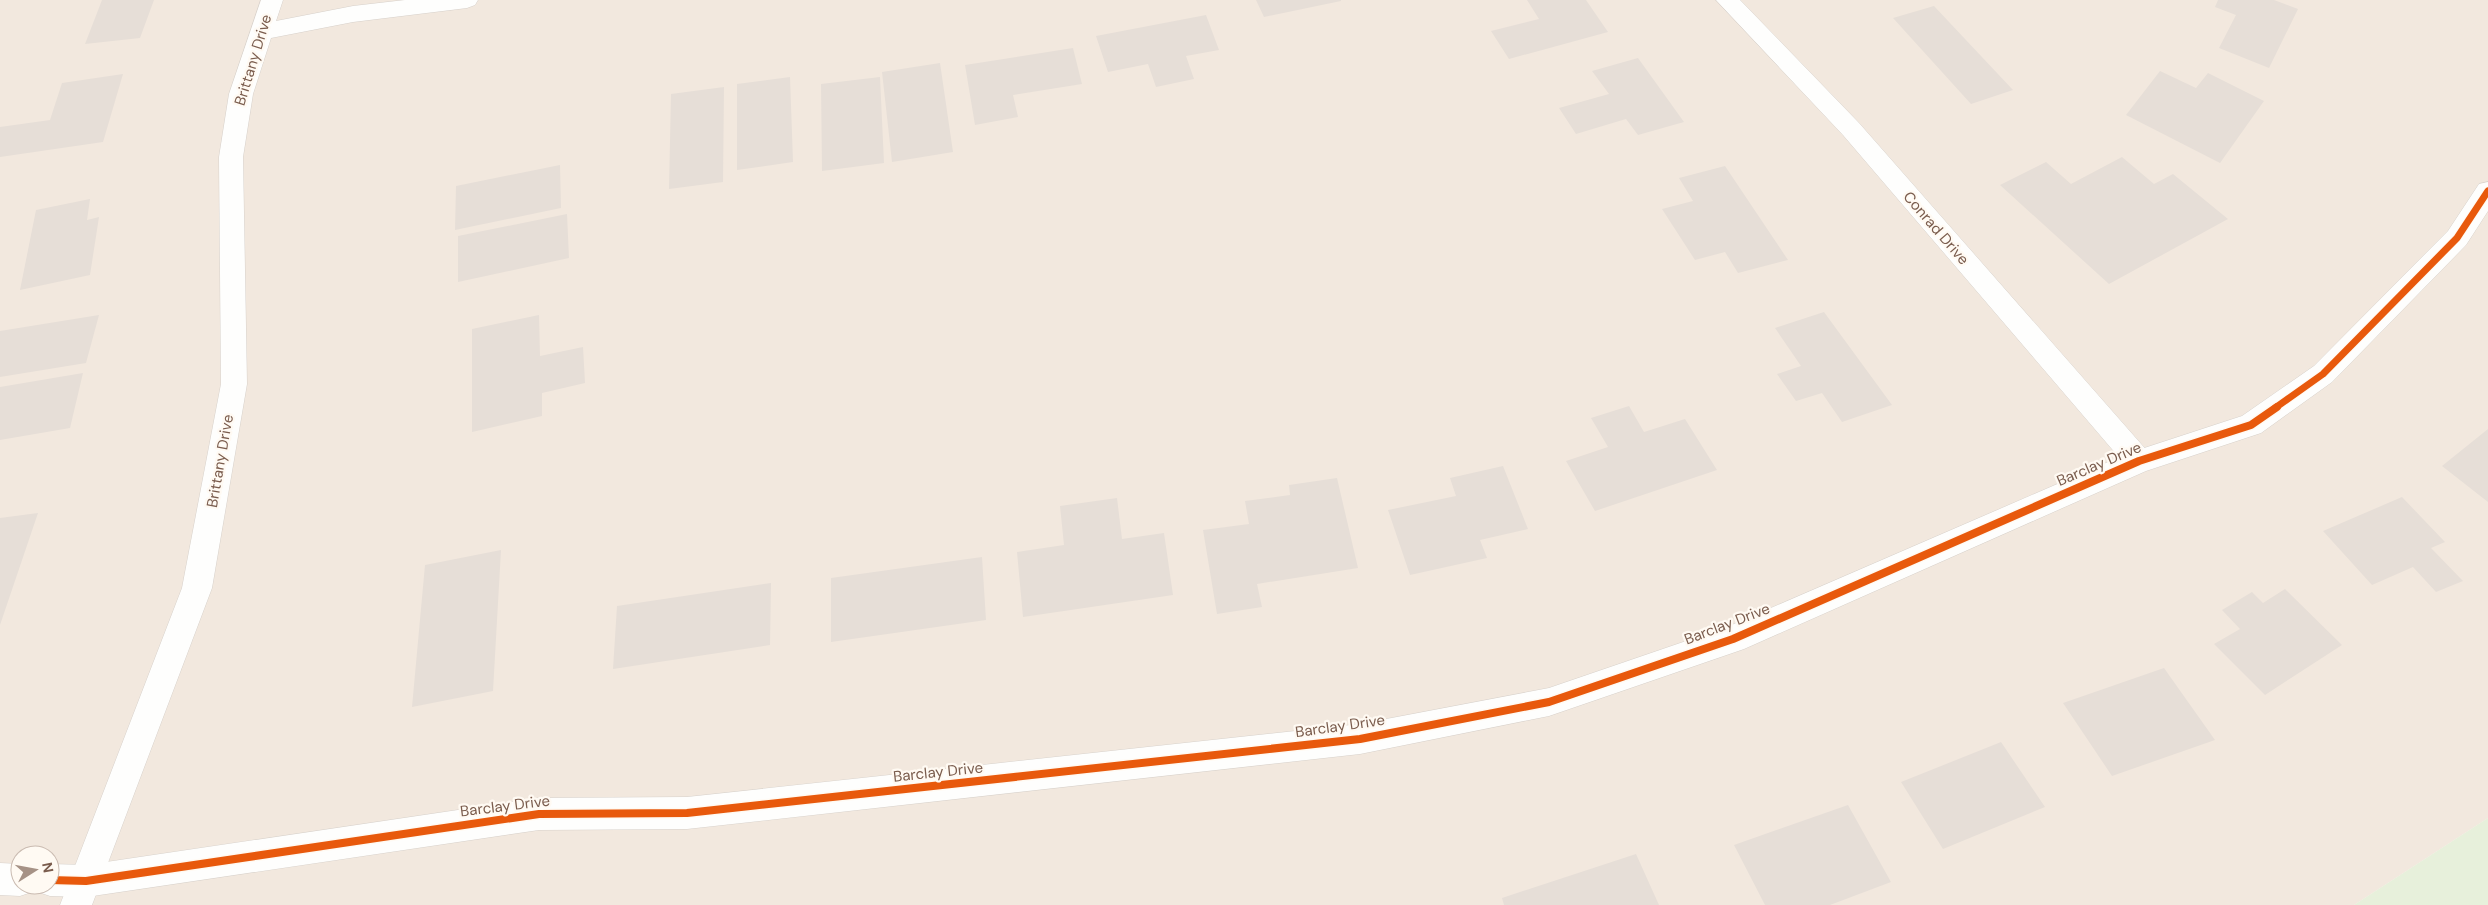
<svg xmlns="http://www.w3.org/2000/svg" width="2488" height="905" viewBox="0 0 2488 905" font-family="'DM Sans',sans-serif">
  <rect width="100%" height="100%" fill="#f9f5f0"/>
  <path fill="#f2e8de" fill-rule="evenodd" d="M 0,0 L 2488,0 L 2488,818 L 2354,905 L 0,905 ZM 20,855 L 50,855 L 50,885 L 20,885 Z"/>
  <path fill="#e7f0db" d="M 2488,818 L 2488,905 L 2354,905 Z"/>
  <path fill="#e6ded7" d="M 102,0 L 154,0 L 140,38 L 85,44 Z
    M 1256,0 L 1341,0 L 1341,1 L 1264,17 Z
    M 1527,0 L 1586,0 L 1608,32 L 1509,59 L 1491,31 L 1539,19 Z
    M 2218,0 L 2274,0 L 2298,9 L 2269,68 L 2219,48 L 2236,15 L 2215,7 Z
    M 1934,6 L 2013,90 L 1971,104 L 1893,18 Z
    M 1206,15 L 1219,50 L 1186,56 L 1194,79 L 1156,87 L 1148,64 L 1108,72 L 1096,36 Z
    M 1073,48 L 1082,84 L 1013,95 L 1018,117 L 975,125 L 965,65 Z
    M 1638,58 L 1684,122 L 1638,135 L 1626,119 L 1576,134 L 1559,108 L 1609,94 L 1592,71 Z
    M 940,63 L 953,152 L 892,162 L 882,72 Z
    M 2160,71 L 2196,88 L 2208,73 L 2264,101 L 2220,163 L 2126,115 Z
    M 123,74 L 103,142 L 0,157 L 0,127 L 50,120 L 62,83 Z
    M 790,77 L 793,162 L 737,170 L 737,84 Z
    M 880,77 L 884,163 L 822,171 L 821,84 Z
    M 724,87 L 723,182 L 669,189 L 671,94 Z
    M 2122,157 L 2154,184 L 2173,174 L 2228,219 L 2109,284 L 2000,185 L 2046,162 L 2071,184 Z
    M 560,165 L 561,208 L 455,230 L 456,186 Z
    M 1725,166 L 1788,260 L 1738,273 L 1725,252 L 1695,260 L 1662,209 L 1693,201 L 1679,178 Z
    M 90,199 L 87,220 L 99,217 L 90,275 L 20,290 L 36,210 Z
    M 567,214 L 569,258 L 458,282 L 458,236 Z
    M 1824,312 L 1892,405 L 1842,422 L 1822,393 L 1796,401 L 1777,374 L 1801,366 L 1775,328 Z
    M 99,315 L 86,363 L 0,377 L 0,331 Z
    M 539,315 L 540,356 L 583,347 L 585,383 L 542,393 L 542,416 L 472,432 L 472,329 Z
    M 83,373 L 70,428 L 0,440 L 0,387 Z
    M 1629,406 L 1644,432 L 1685,419 L 1717,470 L 1595,511 L 1566,461 L 1608,447 L 1591,418 Z
    M 2488,429 L 2488,502 L 2442,466 Z
    M 1503,466 L 1528,529 L 1480,540 L 1487,558 L 1410,575 L 1388,510 L 1456,496 L 1450,478 Z
    M 1337,478 L 1358,568 L 1257,584 L 1262,607 L 1217,614 L 1203,530 L 1249,524 L 1245,501 L 1290,495 L 1289,485 Z
    M 2402,497 L 2445,542 L 2431,548 L 2463,581 L 2436,592 L 2413,567 L 2372,585 L 2323,531 Z
    M 1117,498 L 1122,539 L 1164,533 L 1173,595 L 1023,617 L 1017,552 L 1064,545 L 1060,506 Z
    M 38,513 L 0,625 L 0,518 Z
    M 501,550 L 493,691 L 412,707 L 425,565 Z
    M 982,557 L 986,620 L 831,642 L 831,578 Z
    M 771,583 L 770,645 L 613,669 L 617,606 Z
    M 2285,589 L 2342,645 L 2265,695 L 2214,644 L 2240,629 L 2222,610 L 2252,592 L 2263,603 Z
    M 2164,668 L 2215,740 L 2112,776 L 2063,703 Z
    M 2001,742 L 2045,807 L 1943,849 L 1901,782 Z
    M 1848,805 L 1891,882 L 1830,905 L 1765,905 L 1734,845 Z
    M 1636,854 L 1659,905 L 1504,905 L 1502,898 Z"/>
  <g fill="none" stroke-linecap="round" stroke-linejoin="round">
    <defs>
      <path id="minor" d="M 261,0 L 283,0 L 276,21 L 353,6 L 405,0 L 478,0 L 475,5 L 467,8 L 353,22 L 271,38 L 253,94 L 243,157 L 247,384 L 212,588 L 92,905 L 60,905 L 182,588 L 221,384 L 219,157 L 229,94 Z
        M 1716,0 L 1740,0 L 1859,123 L 2149,453 L 2153,461 L 2149,469 L 2139,473 L 2129,469 L 1843,135 Z"/>
      <path id="tertiary" d="M 2488,182 L 2488,211 L 2466,245 L 2332,382 L 2261,433 L 2146,471 L 1744,649 L 1549,716 L 1360,754 L 687,829 L 539,830 L 86,897 L 50,896 L 38,892 L 36,885 L 50,885 L 50,864 L 86,865 L 539,798 L 687,797 L 1360,724 L 1549,688 L 1727,627 L 2129,453 L 2242,416 L 2314,366 L 2448,231 L 2479,184 Z
        M 0,863 L 20,864 L 20,885 L 34,885 L 32,892 L 20,896 L 0,895 Z"/>
    </defs>
    <use href="#minor" stroke="#d7d1cb" stroke-width="1"/>
    <use href="#tertiary" stroke="#d7d1cb" stroke-width="1"/>
    <use href="#minor" fill="#fefefd" fill-rule="evenodd"/>
    <use href="#tertiary" fill="#fefefd" fill-rule="evenodd"/>
    <defs>
      <path id="cycleway-far1" d="M 2275,408 L 2323,374 L 2457,238 L 2488,191"/>
      <path id="cycleway" d="M 50,880 L 86,881 L 539,814 L 687,813 L 1360,739 L 1549,702 L 1733,639 L 2139,461 L 2251,425 L 2277,407"/>
    </defs>
    <use href="#cycleway-far1" stroke="#fffaf3" stroke-width="9"/>
    <use href="#cycleway" stroke="#fffaf3" stroke-width="11"/>
    <use href="#cycleway-far1" stroke="#e8590c" stroke-width="7"/>
    <use href="#cycleway" stroke="#e8590c" stroke-width="8"/>
  </g>
  <g text-anchor="middle" stroke-width="4.5" stroke-linejoin="round" paint-order="stroke">
    <g font-size="15" fill="#7a5c4d" stroke="#fffaf3">
      <text transform="translate(253 60) rotate(-73)" y="5">Brittany Drive</text>
      <text transform="translate(1936 228) rotate(49)" y="5">Conrad Drive</text>
      <text transform="translate(220 461) rotate(-80)" y="5">Brittany Drive</text>
      <text transform="translate(2099 464) rotate(-23)" y="5">Barclay Drive</text>
      <text transform="translate(1727 624) rotate(-21)" y="5">Barclay Drive</text>
      <text transform="translate(1340 726) rotate(-8)" y="5">Barclay Drive</text>
      <text transform="translate(938 772) rotate(-6)" y="5">Barclay Drive</text>
      <text transform="translate(505 806) rotate(-7)" y="5">Barclay Drive</text>
    </g>
  </g>
  <g transform="translate(35 870) rotate(79)"><circle r="24" fill="#fffaf3" stroke="#cabbb1"/>
  <path d="M0-4L9 19L0 12L-9 19Z" fill="#a69286"/>
  <text y="-8" font-size="14" font-weight="bold" text-anchor="middle" fill="#7a5c4d">N</text>
  </g>
</svg>
